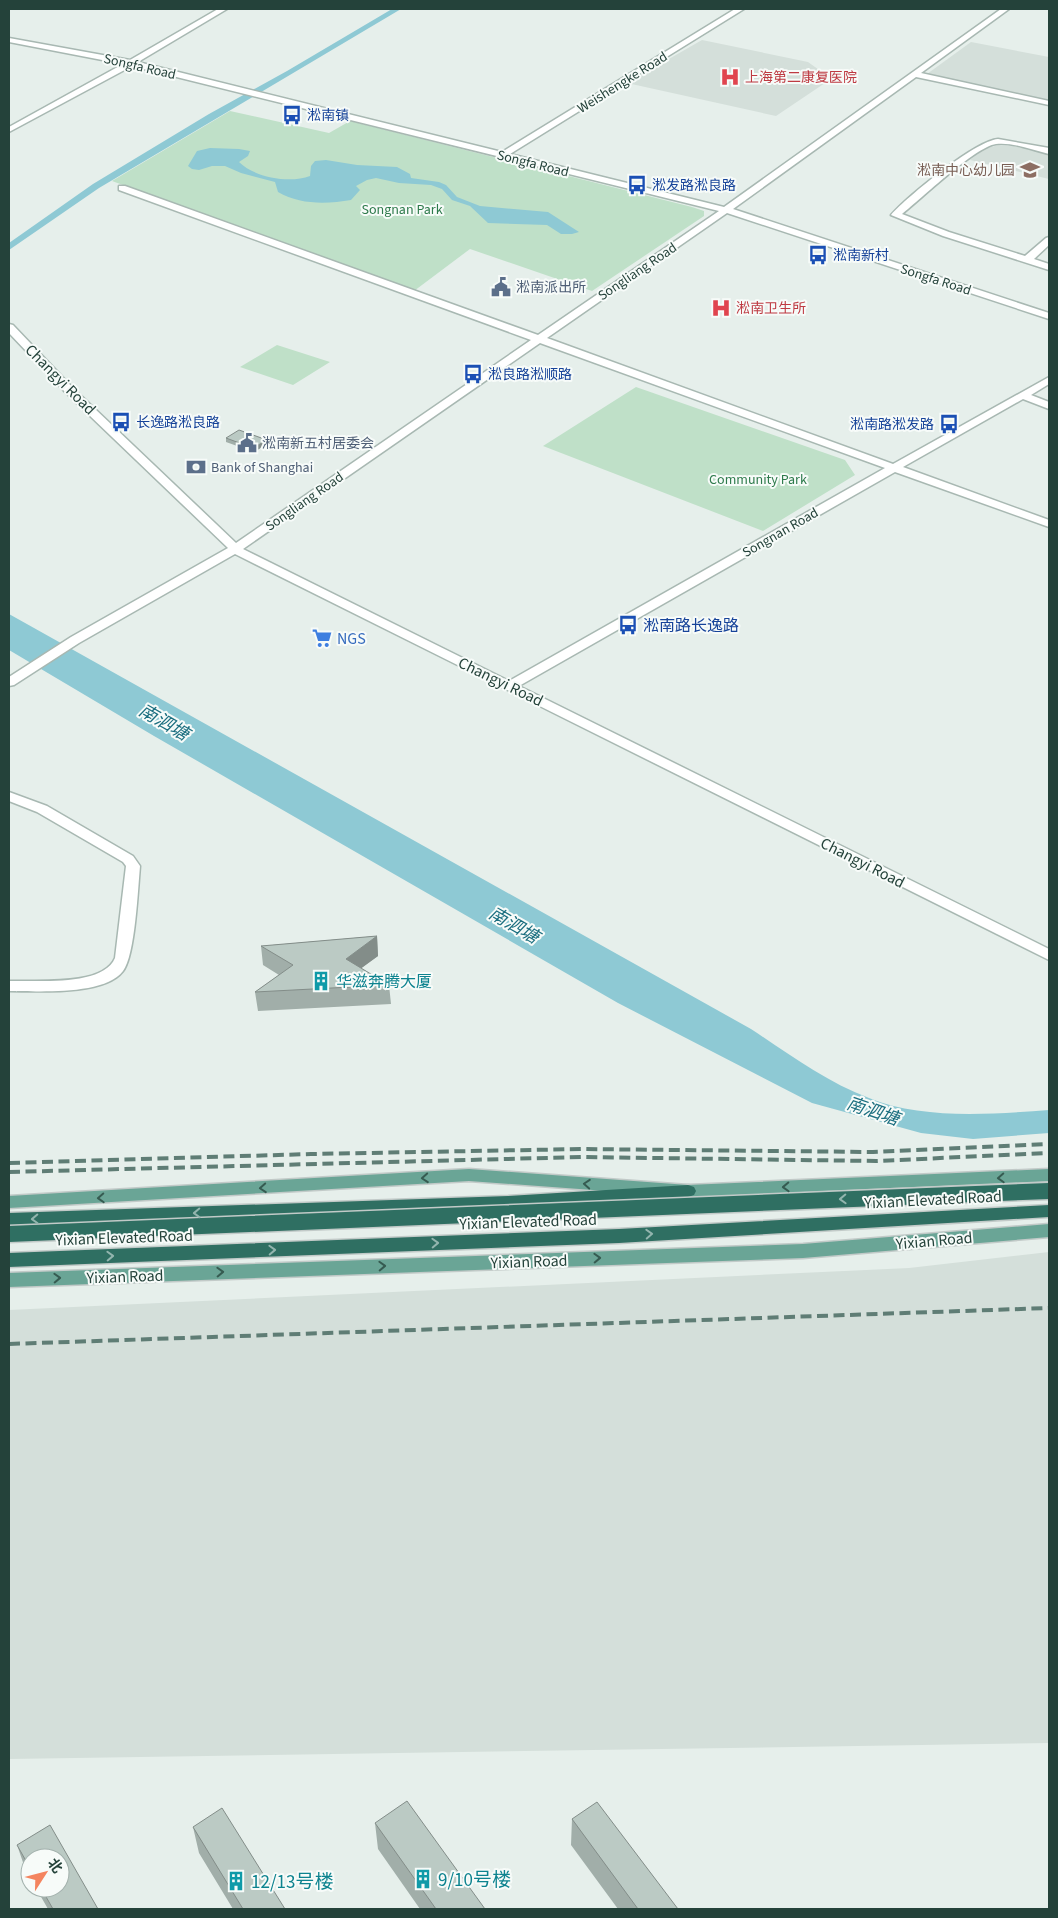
<svg xmlns="http://www.w3.org/2000/svg" width="1058" height="1918" viewBox="0 0 1058 1918" font-family="'Source Sans 3','Noto Sans SC',sans-serif">
  <rect width="100%" height="100%" fill="#e6efeb"/>
  <path fill="#d4dfda" d="M 702,40 L 808,62 L 822,72 L 825,83 L 776,116 L 627,83 Z
    M 971,42 L 1049,57 L 1049,100 L 927,74 Z
    M 995,146 L 1014,146 L 1049,154 L 1049,179 L 970,160 L 983,149 Z
    M 1049,1252 L 1049,1743 L 9,1759 L 9,1310 L 909,1268 Z"/>
  <path fill="#bfe0c8" d="M 230,111 L 329,133 L 350,121 L 692,207 L 704,211 L 704,216 L 592,291 L 470,249 L 414,291 L 112,181 Z
    M 277,345 L 330,362 L 293,385 L 240,367 Z
    M 636,387 L 845,460 L 855,475 L 763,531 L 543,446 Z"/>
  <path fill="#8ec9d4" d="M 210,148 L 239,149 L 250,151 L 248,156 L 239,162 C 254,177 289,184 310,176 L 311,166 L 315,161 L 326,160 L 357,165 L 397,167 L 410,174 L 411,178 L 439,182 L 446,185 L 457,197 L 480,206 L 548,212 L 579,232 L 572,234 L 561,234 L 547,225 L 488,223 L 470,206 L 452,200 L 442,189 L 431,185 L 399,183 L 376,178 L 367,180 L 356,186 L 360,190 L 351,200 C 327,204 300,205 278,192 L 275,182 L 241,173 L 225,166 L 212,166 L 199,170 L 192,169 L 188,166 L 197,151 Z
    M 9,614 L 751,1029 C 789,1054 826,1082 869,1098 C 922,1120 992,1114 1049,1110 L 1049,1133 L 973,1139 L 921,1133 L 812,1103 L 618,1003 L 154,736 L 9,650 Z"/>
  <g fill="none" stroke-linecap="round" stroke-linejoin="round">
    <path fill="#8ec9d4" fill-rule="evenodd" d="M 392,9 L 401,9 L 99,188 L 9,250 L 9,243 L 93,184 L 209,114 L 287,71 Z"/>
    <defs>
      <path id="minor" d="M 218,9 L 227,9 L 138,62 L 502,152 L 735,9 L 744,9 L 510,154 L 724,207 L 1001,9 L 1009,9 L 921,73 L 1049,101 L 1049,105 L 916,77 L 733,209 L 1049,313 L 1049,319 L 727,213 L 547,338 L 893,464 L 1049,377 L 1049,384 L 1031,395 L 1049,402 L 1049,409 L 1023,399 L 903,467 L 1049,520 L 1049,527 L 895,472 L 519,686 L 1049,949 L 1049,960 L 235,554 L 79,643 L 14,685 L 9,686 L 9,677 L 71,637 L 228,548 L 65,392 L 9,333 L 9,324 L 13,325 L 73,388 L 236,543 L 531,340 L 119,190 L 119,186 L 125,186 L 538,335 L 719,211 L 132,66 L 9,132 L 9,127 L 123,64 L 9,42 L 9,38 L 130,60 ZM 540,343 L 885,468 L 509,681 L 243,549 Z
        M 998,139 L 1049,148 L 1049,154 C 1032,150 1013,142 996,144 C 975,147 921,199 902,214 L 949,232 L 1025,256 L 1046,238 L 1049,237 L 1049,245 L 1034,259 L 1049,264 L 1049,270 L 943,236 L 891,215 C 908,196 975,141 998,139 Z
        M 9,792 L 47,806 L 133,856 L 140,866 C 138,888 135,956 123,971 C 104,996 37,991 9,991 L 9,981 C 35,980 103,987 115,958 L 126,866 L 123,862 L 37,812 L 9,801 Z"/>
      <path id="major" d="M 469,1169 L 688,1185 L 1049,1169 L 1049,1181 L 688,1197 L 469,1181 L 9,1208 L 9,1196 Z
        M 1049,1224 L 1049,1237 L 803,1258 L 9,1287 L 9,1273 L 803,1244 Z"/>
      <path id="highway" d="M 688,1185 L 694,1187 L 696,1191 L 694,1195 L 688,1197 L 508,1208 L 9,1226 L 9,1213 L 508,1196 Z
        M 1049,1205 L 1049,1217 L 619,1243 L 9,1267 L 9,1253 L 619,1229 Z"/>
    </defs>
    <use href="#minor" stroke="#a8b8b2" stroke-width="3"/>
    <use href="#major" stroke="#c2cac8" stroke-width="3"/>
    <use href="#highway" stroke="#c2cac8" stroke-width="3"/>
    <use href="#minor" fill="#fff" fill-rule="evenodd"/>
    <use href="#major" fill="#6aa596" fill-rule="evenodd"/>
    <use href="#highway" fill="#2f6f62" fill-rule="evenodd"/>
    <path stroke="#5f7d75" stroke-width="4" stroke-dasharray="11 5.5" stroke-linecap="butt" d="M 9,1163 L 311,1154 L 582,1149 L 873,1152 L 1049,1144
      M 9,1172 L 582,1157 L 876,1161 L 1049,1153
      M 9,1344 L 1049,1308"/>
    <defs>
      <path id="highway-bridge" d="M 9,1234 L 1049,1191"/>
    </defs>
    <use href="#highway-bridge" stroke="#c2cac8" stroke-width="19" stroke-linecap="butt"/>
    <use href="#highway-bridge" stroke="#2f6f62" stroke-width="16"/>
  </g>
  <path fill="#a1aea9" d="M 226,438 L 267,444 L 254,452 L 226,442 Z
    M 377,936 L 378,956 L 361,968 L 389,985 L 391,1004 L 258,1011 L 255,992 L 279,975 L 263,965 L 261,946 Z
    M 572,1819 L 678,1909 L 618,1909 L 571,1845 Z
    M 375,1823 L 485,1909 L 420,1909 L 378,1849 Z
    M 193,1827 L 285,1909 L 233,1909 L 199,1853 Z
    M 17,1845 L 98,1909 L 48,1909 L 36,1888 L 60,1888 L 30,1858 L 30,1877 L 26,1871 Z"/>
  <path fill="#838d89" d="M 267,440 L 267,444 L 254,452 L 253,448 Z
    M 377,936 L 378,956 L 348,978 L 346,959 Z"/>
  <path fill="#bbcac4" stroke="#838d89" d="M 239,430 L 267,440 L 253,448 L 226,438 Z
    M 377,936 L 346,959 L 389,985 L 255,992 L 293,965 L 261,946 Z
    M 407,1801 L 485,1909 L 436,1909 L 375,1823 Z
    M 597,1802 L 678,1909 L 638,1909 L 572,1819 Z
    M 222,1808 L 285,1909 L 243,1909 L 193,1827 Z
    M 50,1825 L 98,1909 L 53,1909 L 41,1888 L 60,1888 L 60,1858 L 30,1858 L 30,1868 L 17,1845 Z"/>
  <defs><path id="oneway-chevron" d="M-2-3.5L2.5 0L-2 3.5" fill="none" stroke-width="1.6" stroke-linecap="round" stroke-linejoin="round" transform="scale(1.25)"/></defs>
  <g stroke="#365b51">
    <use href="#oneway-chevron" transform="translate(425 1178) rotate(176)"/>
    <use href="#oneway-chevron" transform="translate(1001 1178) rotate(177)"/>
    <use href="#oneway-chevron" transform="translate(587 1184) rotate(-176)"/>
    <use href="#oneway-chevron" transform="translate(786 1187) rotate(178)"/>
    <use href="#oneway-chevron" transform="translate(263 1188) rotate(176)"/>
    <use href="#oneway-chevron" transform="translate(101 1198) rotate(177)"/>
    <use href="#oneway-chevron" transform="translate(597 1258) rotate(-2)"/>
    <use href="#oneway-chevron" transform="translate(382 1266) rotate(-2)"/>
    <use href="#oneway-chevron" transform="translate(220 1272) rotate(-2)"/>
    <use href="#oneway-chevron" transform="translate(57 1278) rotate(-2)"/>
  </g>
  <g stroke="#93b5ae">
    <use href="#oneway-chevron" transform="translate(843 1199) rotate(178)"/>
    <use href="#oneway-chevron" transform="translate(197 1213) rotate(178)"/>
    <use href="#oneway-chevron" transform="translate(35 1219) rotate(178)"/>
    <use href="#oneway-chevron" transform="translate(649 1234) rotate(-3)"/>
    <use href="#oneway-chevron" transform="translate(435 1243) rotate(-2)"/>
    <use href="#oneway-chevron" transform="translate(272 1250) rotate(-2)"/>
    <use href="#oneway-chevron" transform="translate(110 1256) rotate(-2)"/>
  </g>
  <defs>
    <symbol id="hospital-bare" viewBox="-9 -9 18 18"><path d="M-5-5h3v3.5h4V-5h3V5h-3V1.5h-4V5h-3Z" fill="#e0444e" stroke="#f7fbf9" stroke-width="2.5" paint-order="stroke"/></symbol>
    <symbol id="bus-bare" viewBox="-9 -9 18 18"><path d="M-5-6H5V4H4V6H2V4H-2V6H-4V4H-5ZM-3.5-4V0h7V-4ZM-3.5 1.2v1.5H-2V1.2ZM2 1.2v1.5H3.5V1.2Z" fill="#1a4fb4" stroke="#f7fbf9" stroke-width="2.5" paint-order="stroke"/></symbol>
    <symbol id="school-bare" viewBox="-9 -9 18 18"><path d="M0-5L7-2L0 1L-7-2ZM-4 1L0 2.5L4 1V4Q0 6-4 4Z" fill="#8d6e63" stroke="#f7fbf9" stroke-width="2.5" paint-order="stroke"/></symbol>
    <symbol id="civic-bare" viewBox="-9 -9 18 18"><path d="M-.6-6.5H3V-4.5H.6V-3L4-1V1h2V6H-6V1h2V-1L-.6-3ZM-1.2 2.5V6h2.4V2.5Z" fill="#5c6f8a" stroke="#f7fbf9" stroke-width="2.5" paint-order="stroke"/></symbol>
    <symbol id="bank-bare" viewBox="-9 -9 18 18"><path d="M-6-4H6V4H-6ZM0-2.3a2.3 2.3 0 1 0 0 4.6a2.3 2.3 0 1 0 0-4.6Z" fill="#5c6f8a" stroke="#f7fbf9" stroke-width="2.5" paint-order="stroke"/></symbol>
    <symbol id="supermarket-bare" viewBox="-9 -9 18 18"><path d="M-6-5.5h2.5l.6 2H6L4.5 2H-2.5L-4.4-4H-6ZM-1.5 3.2a1.3 1.3 0 1 0 .1 0ZM3 3.2a1.3 1.3 0 1 0 .1 0Z" fill="#3f7fe0" stroke="#f7fbf9" stroke-width="2.5" paint-order="stroke"/></symbol>
    <symbol id="building-bare" viewBox="-9 -9 18 18"><path d="M-4-6H4V6H1V3H-1V6H-4ZM-2.5-4.3h1.7v1.8h-1.7ZM.8-4.3h1.7v1.8H.8ZM-2.5-1h1.7V.8h-1.7ZM.8-1h1.7V.8H.8Z" fill="#0f9aa8" stroke="#f7fbf9" stroke-width="2.5" paint-order="stroke"/></symbol>
  </defs>
  <g fill-rule="evenodd">
    <use href="#hospital-bare" x="716" y="63" width="28" height="28"/>
    <use href="#bus-bare" x="278" y="101" width="28" height="28"/>
    <use href="#school-bare" x="1016" y="156" width="28" height="28"/>
    <use href="#bus-bare" x="623" y="171" width="28" height="28"/>
    <use href="#bus-bare" x="804" y="241" width="28" height="28"/>
    <use href="#civic-bare" x="487" y="273" width="28" height="28"/>
    <use href="#hospital-bare" x="707" y="294" width="28" height="28"/>
    <use href="#bus-bare" x="459" y="360" width="28" height="28"/>
    <use href="#bus-bare" x="107" y="408" width="28" height="28"/>
    <use href="#bus-bare" x="935" y="410" width="28" height="28"/>
    <use href="#civic-bare" x="233" y="429" width="28" height="28"/>
    <use href="#bank-bare" x="182" y="453" width="28" height="28"/>
    <use href="#bus-bare" x="614" y="611" width="28" height="28"/>
    <use href="#supermarket-bare" x="308" y="624" width="28" height="28"/>
    <use href="#building-bare" x="307" y="967" width="28" height="28"/>
    <use href="#building-bare" x="409" y="1865" width="28" height="28"/>
    <use href="#building-bare" x="222" y="1867" width="28" height="28"/>
  </g>
  <g text-anchor="middle" stroke-width="4" stroke-linejoin="round" paint-order="stroke">
    <g font-size="14" fill="#24423a" stroke="#f7fbf9">
      <text transform="translate(140 66) rotate(13)" y="5">Songfa Road</text>
      <text transform="translate(622 82) rotate(-32)" y="5">Weishengke Road</text>
      <text transform="translate(533 163) rotate(14)" y="5">Songfa Road</text>
      <text transform="translate(637 271) rotate(-34)" y="5">Songliang Road</text>
      <text transform="translate(936 279) rotate(18)" y="5">Songfa Road</text>
      <text transform="translate(304 501) rotate(-35)" y="5">Songliang Road</text>
      <text transform="translate(780 532) rotate(-30)" y="5">Songnan Road</text>
    </g>
    <g font-size="14" fill="#be3a42" stroke="#f7fbf9" text-anchor="start">
      <text x="745" y="82">上海第二康复医院</text>
      <text x="736" y="313">淞南卫生所</text>
    </g>
    <g font-size="14" fill="#164399" stroke="#f7fbf9" text-anchor="start">
      <text x="307" y="120">淞南镇</text>
      <text x="652" y="190">淞发路淞良路</text>
      <text x="833" y="260">淞南新村</text>
      <text x="488" y="379">淞良路淞顺路</text>
      <text x="136" y="427">长逸路淞良路</text>
      <text x="934" y="429" text-anchor="end">淞南路淞发路</text>
    </g>
    <g font-size="14" fill="#785e54" stroke="#f7fbf9" text-anchor="end">
      <text x="1015" y="175">淞南中心幼儿园</text>
    </g>
    <g font-size="14" fill="#2d7a4b" stroke="#f7fbf9">
      <text x="402" y="214">Songnan Park</text>
      <text x="758" y="484">Community Park</text>
    </g>
    <g font-size="14" fill="#4e5e75" stroke="#f7fbf9" text-anchor="start">
      <text x="516" y="292">淞南派出所</text>
      <text x="262" y="448">淞南新五村居委会</text>
      <text x="211" y="472">Bank of Shanghai</text>
    </g>
    <g font-size="16" fill="#24423a" stroke="#f7fbf9">
      <text transform="translate(61 379) rotate(45)" y="6">Changyi Road</text>
      <text transform="translate(501 681) rotate(26)" y="6">Changyi Road</text>
      <text transform="translate(863 862) rotate(27)" y="6">Changyi Road</text>
      <text transform="translate(933 1199) rotate(-3)" y="6">Yixian Elevated Road</text>
      <text transform="translate(528 1221) rotate(-2)" y="6">Yixian Elevated Road</text>
      <text transform="translate(124 1237) rotate(-2)" y="6">Yixian Elevated Road</text>
      <text transform="translate(934 1240) rotate(-5)" y="6">Yixian Road</text>
      <text transform="translate(529 1261) rotate(-2)" y="6">Yixian Road</text>
      <text transform="translate(125 1276) rotate(-2)" y="6">Yixian Road</text>
    </g>
    <g font-size="16" fill="#164399" stroke="#f7fbf9" text-anchor="start">
      <text x="643" y="631">淞南路长逸路</text>
    </g>
    <g font-size="16" fill="#366cbe" stroke="#f7fbf9" text-anchor="start">
      <text x="337" y="644">NGS</text>
    </g>
    <g font-size="16" fill="#0d838f" stroke="#f7fbf9" text-anchor="start">
      <text x="336" y="987">华滋奔腾大厦</text>
    </g>
    <g font-size="18" font-style="italic" fill="#1c6f80" stroke="#f7fbf9">
      <text transform="translate(164 722) rotate(30)" y="6">南泗塘</text>
      <text transform="translate(514 925) rotate(30)" y="6">南泗塘</text>
      <text transform="translate(873 1111) rotate(19)" y="6">南泗塘</text>
    </g>
    <g font-size="19" fill="#0d838f" stroke="#f7fbf9" text-anchor="start">
      <text x="438" y="1886">9/10号楼</text>
      <text x="251" y="1888">12/13号楼</text>
    </g>
  </g>
  <rect width="1058" height="1918" fill="none" stroke="#24423a" stroke-width="20"/>
  <g transform="translate(45 1873) rotate(54)"><circle r="24" fill="#f7fbf9" stroke="#a3b1ad"/>
  <path d="M0-4L9 19L0 12L-9 19Z" fill="#f4845f"/>
  <text y="-8" font-size="14" font-weight="bold" text-anchor="middle" fill="#24423a">北</text>
  </g>
</svg>
